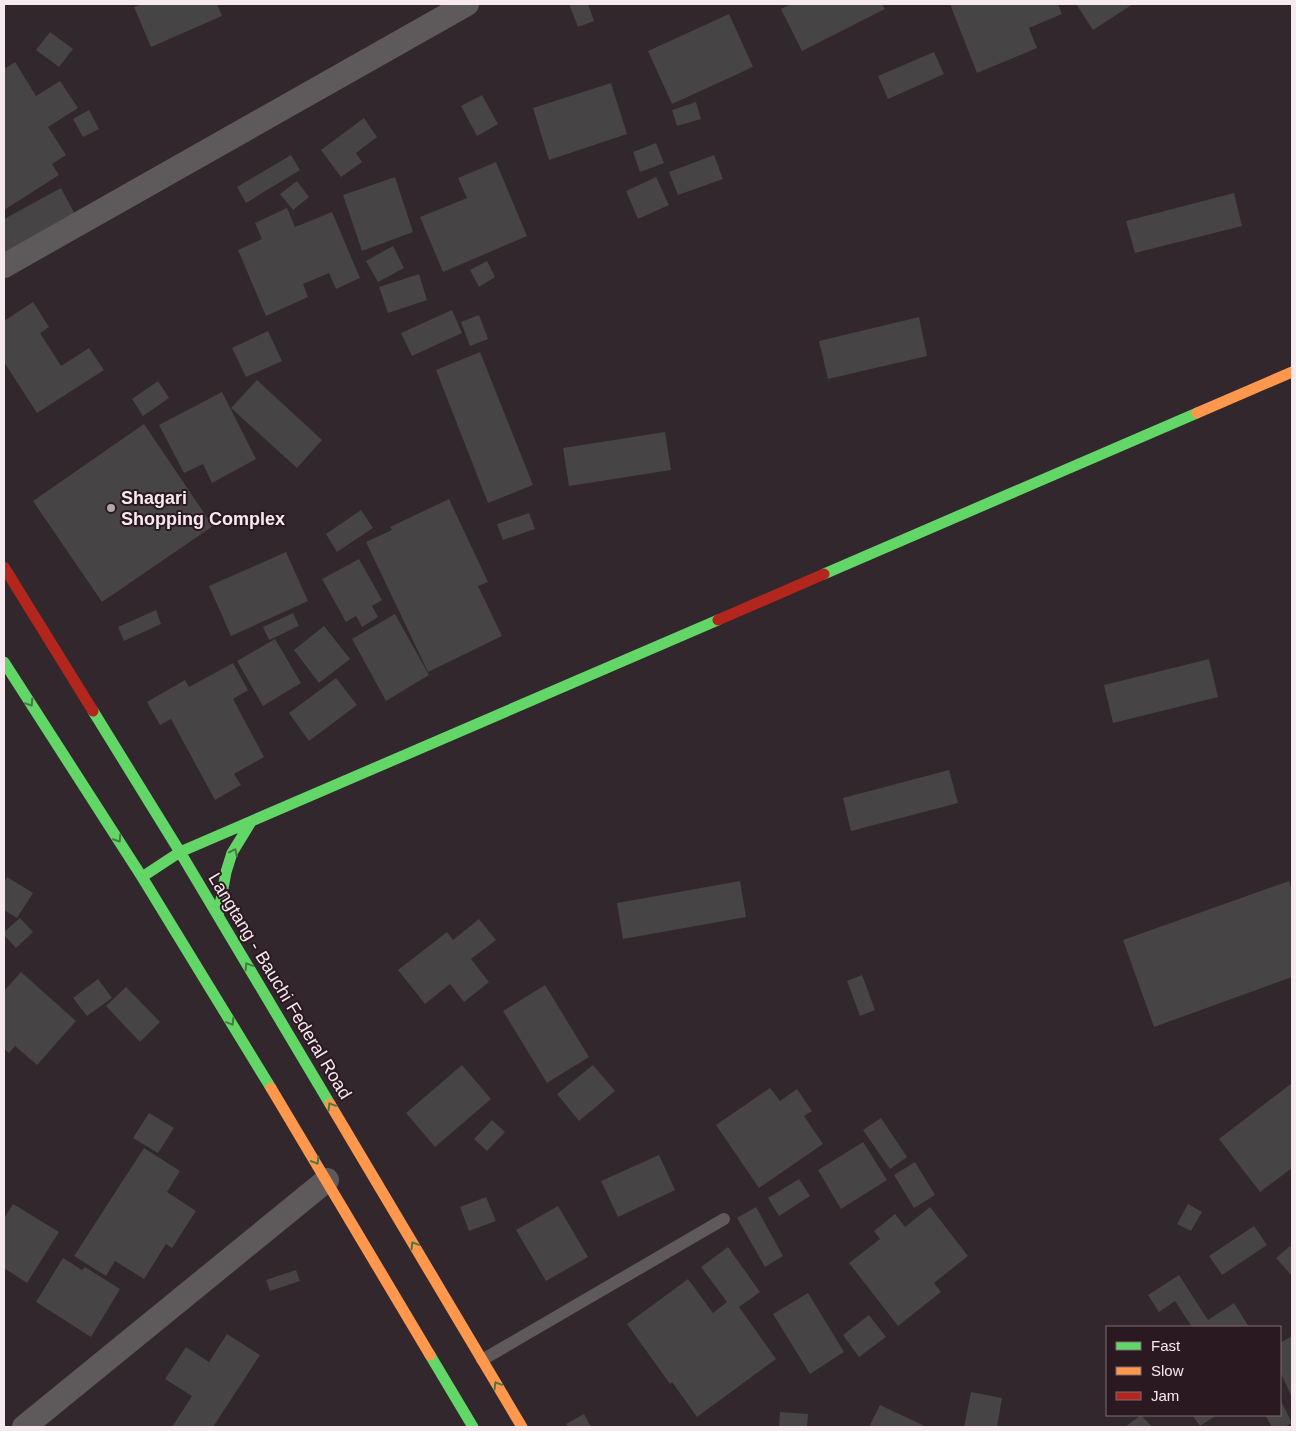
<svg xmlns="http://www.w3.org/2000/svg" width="1296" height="1431" viewBox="0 0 1296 1431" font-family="Helvetica,sans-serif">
  <rect width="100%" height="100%" fill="#31272c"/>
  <path fill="#464444" d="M 142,4 L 217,4 L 222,16 L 151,47 L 134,7 Z
    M 569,4 L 588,4 L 594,21 L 578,27 Z
    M 791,4 L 882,4 L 885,9 L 802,51 L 781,9 Z
    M 950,4 L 1058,4 L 1062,14 L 1029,28 L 1037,48 L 977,73 Z
    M 1076,4 L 1133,4 L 1093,30 Z
    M 729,14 L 753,67 L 672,104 L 648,51 Z
    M 50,32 L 73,49 L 59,67 L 36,50 Z
    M 934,52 L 944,74 L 888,99 L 878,76 Z
    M 15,62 L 36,96 L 60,81 L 78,108 L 48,127 L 66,155 L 52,164 L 59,175 L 4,210 L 4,65 L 6,68 Z
    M 611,83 L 627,134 L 549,160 L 533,108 Z
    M 482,95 L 498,124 L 477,136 L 461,106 Z
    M 696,102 L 701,119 L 677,126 L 672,110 Z
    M 89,110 L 99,129 L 83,137 L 73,119 Z
    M 364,118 L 377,137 L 356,153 L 362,162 L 341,177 L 321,150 Z
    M 656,143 L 664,163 L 640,172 L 633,152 Z
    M 291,155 L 300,170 L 246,203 L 237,187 Z
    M 714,155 L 723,179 L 678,195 L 669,172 Z
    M 496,162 L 527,236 L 443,272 L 420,217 L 467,198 L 458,178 Z
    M 395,177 L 413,232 L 362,251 L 343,195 Z
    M 656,177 L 669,205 L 638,219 L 626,191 Z
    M 297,181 L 309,197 L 293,210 L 280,194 Z
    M 61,188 L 77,218 L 4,257 L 4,219 Z
    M 1234,193 L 1242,226 L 1135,253 L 1126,221 Z
    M 287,208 L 295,227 L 332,212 L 360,278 L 336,289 L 329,273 L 303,284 L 308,297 L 266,316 L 238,250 L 262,239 L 255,223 Z
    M 393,246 L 404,268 L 378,282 L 366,261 Z
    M 487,261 L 495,277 L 479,287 L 470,270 Z
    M 419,274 L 427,300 L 388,313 L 379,287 Z
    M 33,302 L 49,327 L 40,333 L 61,366 L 89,348 L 104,370 L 37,413 L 4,362 L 4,321 Z
    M 452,310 L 462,333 L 412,356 L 401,333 Z
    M 479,315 L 488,339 L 470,346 L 461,322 Z
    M 919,317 L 927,356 L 828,379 L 819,341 Z
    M 268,331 L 282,361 L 246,377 L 232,348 Z
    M 480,352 L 533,485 L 488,503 L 436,370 Z
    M 257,380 L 322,440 L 297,468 L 231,408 Z
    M 158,381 L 169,398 L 143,416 L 132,399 Z
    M 222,392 L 256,459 L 212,483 L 203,464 L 184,473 L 159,425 Z
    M 144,424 L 213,526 L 102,602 L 33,501 Z
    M 665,432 L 671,470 L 569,486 L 563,448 Z
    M 449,499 L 488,582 L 478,586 L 502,636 L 428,672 L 366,542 L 392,530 L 390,527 Z
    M 361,510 L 373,528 L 337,552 L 326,534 Z
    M 529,513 L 535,529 L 503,540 L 497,524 Z
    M 286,552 L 308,601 L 231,636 L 209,586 Z
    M 359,559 L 382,600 L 372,606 L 378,617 L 362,627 L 356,616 L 346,622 L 322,579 Z
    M 156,610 L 161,624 L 124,641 L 118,627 Z
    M 293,613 L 299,626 L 269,640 L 263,627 Z
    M 395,614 L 429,675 L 386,701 L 352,639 Z
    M 324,626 L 350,659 L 319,683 L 294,650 Z
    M 275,639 L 301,683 L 263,706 L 237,661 Z
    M 1209,659 L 1218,697 L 1113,723 L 1104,685 Z
    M 233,663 L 248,690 L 233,699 L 264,757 L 234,774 L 241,785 L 215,800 L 171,719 L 160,725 L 147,702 L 185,680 L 189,687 Z
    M 336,678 L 357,705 L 309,741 L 289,713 Z
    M 949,770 L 958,803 L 851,831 L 843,798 Z
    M 7,877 L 33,893 L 17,918 L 4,910 L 4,882 Z
    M 740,881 L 746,917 L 623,939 L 617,903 Z
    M 1289,881 L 1292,891 L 1292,977 L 1154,1027 L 1123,940 Z
    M 20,918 L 33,932 L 16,948 L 4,935 L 4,932 Z
    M 479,919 L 496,940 L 471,959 L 489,982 L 464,1002 L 450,984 L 425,1004 L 398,970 L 447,932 L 453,940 Z
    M 21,972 L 76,1021 L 37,1065 L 15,1046 L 9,1053 L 4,1049 L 4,991 Z
    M 862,975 L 875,1010 L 860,1016 L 847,981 Z
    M 98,979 L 112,998 L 87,1016 L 73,998 Z
    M 545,985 L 589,1057 L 547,1083 L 503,1011 Z
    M 126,987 L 160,1022 L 140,1042 L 106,1006 Z
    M 462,1065 L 491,1099 L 435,1147 L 406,1113 Z
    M 593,1065 L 615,1091 L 579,1121 L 557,1094 Z
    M 1292,1083 L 1292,1168 L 1260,1192 L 1219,1139 Z
    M 770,1088 L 780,1101 L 797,1089 L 812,1111 L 804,1116 L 823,1144 L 759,1188 L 716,1125 Z
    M 149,1113 L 174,1128 L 158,1153 L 133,1138 Z
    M 881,1118 L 907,1157 L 890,1169 L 863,1130 Z
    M 492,1120 L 505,1132 L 487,1151 L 474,1139 Z
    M 863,1142 L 887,1180 L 841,1209 L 818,1170 Z
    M 144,1148 L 180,1171 L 167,1192 L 196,1211 L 172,1248 L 166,1244 L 144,1279 L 115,1261 L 106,1276 L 74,1256 Z
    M 659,1155 L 675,1190 L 618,1217 L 601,1181 Z
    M 915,1162 L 935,1195 L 914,1208 L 894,1175 Z
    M 799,1179 L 810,1196 L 779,1216 L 768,1198 Z
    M 486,1197 L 496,1221 L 469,1231 L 460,1207 Z
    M 13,1204 L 59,1232 L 27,1283 L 4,1268 L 4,1216 L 5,1217 Z
    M 1188,1204 L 1202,1212 L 1191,1231 L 1177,1224 Z
    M 558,1206 L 588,1257 L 546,1281 L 516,1230 Z
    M 756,1207 L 783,1256 L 765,1267 L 737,1218 Z
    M 930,1207 L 968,1256 L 934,1283 L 941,1292 L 898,1326 L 849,1263 L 880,1239 L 874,1231 L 895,1214 L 905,1227 Z
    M 1254,1226 L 1267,1245 L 1222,1275 L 1209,1256 Z
    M 1290,1246 L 1292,1249 L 1292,1276 L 1276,1258 Z
    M 728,1247 L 760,1292 L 739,1307 L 776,1359 L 697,1417 L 672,1382 L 670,1384 L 627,1324 L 688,1279 L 713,1313 L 727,1302 L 701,1267 Z
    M 63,1258 L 82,1270 L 85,1267 L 120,1289 L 91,1337 L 36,1302 Z
    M 296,1270 L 300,1281 L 270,1291 L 266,1280 Z
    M 1179,1275 L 1208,1320 L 1234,1303 L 1249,1327 L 1192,1327 L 1175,1301 L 1159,1312 L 1148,1295 Z
    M 808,1293 L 844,1352 L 810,1374 L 773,1314 Z
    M 869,1315 L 886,1337 L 859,1357 L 843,1335 Z
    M 227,1334 L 260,1355 L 213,1427 L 172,1427 L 192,1396 L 165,1379 L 186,1347 L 209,1362 Z
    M 1292,1336 L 1292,1397 L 1280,1372 L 1280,1343 Z
    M 971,1392 L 1002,1398 L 997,1427 L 964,1427 Z
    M 1280,1399 L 1292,1423 L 1285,1427 L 1272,1427 L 1265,1415 L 1280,1415 Z
    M 880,1405 L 927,1427 L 869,1427 Z
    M 780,1412 L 808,1414 L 807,1427 L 779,1427 Z
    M 584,1414 L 591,1427 L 568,1427 L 566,1424 Z
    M 1141,1415 L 1152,1427 L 1125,1427 Z
    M 1192,1415 L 1217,1415 L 1200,1426 Z"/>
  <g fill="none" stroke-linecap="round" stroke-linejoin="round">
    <path stroke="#5e5a5c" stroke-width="12" d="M 482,1360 L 724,1219"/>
    <path stroke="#5e5a5c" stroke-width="24" d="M 4,266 L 467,4
      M 24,1427 L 327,1180"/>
    <path stroke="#63d668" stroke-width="11" d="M 824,574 L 1197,413
      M 4,662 L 142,877 L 271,1088
      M 93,711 L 180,852 L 330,1104
      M 142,877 L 180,852 L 718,620
      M 218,916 L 226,872 L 232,853 L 251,822
      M 430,1355 L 473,1427"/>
    <path stroke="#ff974d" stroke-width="11" d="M 1197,413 L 1292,372
      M 271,1088 L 430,1355
      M 330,1104 L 522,1427"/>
    <path stroke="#b3261e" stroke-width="11" d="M 4,567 L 93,711
      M 718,620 L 824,574"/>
  </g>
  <defs><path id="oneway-chevron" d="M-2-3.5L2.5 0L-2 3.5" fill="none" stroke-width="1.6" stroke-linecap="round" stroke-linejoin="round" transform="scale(1.25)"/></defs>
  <g stroke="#477844">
    <use href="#oneway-chevron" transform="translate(30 703) rotate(57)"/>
    <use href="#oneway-chevron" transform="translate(118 839) rotate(57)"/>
    <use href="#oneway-chevron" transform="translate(234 852) rotate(-64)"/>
    <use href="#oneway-chevron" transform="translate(248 966) rotate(-121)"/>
    <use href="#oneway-chevron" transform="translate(231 1022) rotate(59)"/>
    <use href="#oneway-chevron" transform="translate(331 1106) rotate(-121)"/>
    <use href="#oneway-chevron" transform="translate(316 1161) rotate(59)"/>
    <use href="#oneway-chevron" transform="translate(414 1245) rotate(-121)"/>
    <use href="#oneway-chevron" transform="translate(497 1385) rotate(-121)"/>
  </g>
  <circle fill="#b2a6ab" stroke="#2b1921" stroke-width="2" cx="111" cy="508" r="5"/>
  <g text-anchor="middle" stroke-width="4" stroke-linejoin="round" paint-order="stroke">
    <g font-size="18" font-weight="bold" fill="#f7eaef" stroke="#2b1921" text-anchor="start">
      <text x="121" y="504">Shagari<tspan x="121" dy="21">Shopping Complex</tspan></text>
    </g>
    <g font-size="18" fill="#f7eaef" stroke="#2b1921">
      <text transform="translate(280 986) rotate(59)" y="6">Langtang - Bauchi Federal Road</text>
    </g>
  </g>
  <rect width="1296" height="1431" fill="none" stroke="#f7eaef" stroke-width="10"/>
  <rect x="1106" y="1326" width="175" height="90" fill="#2b1921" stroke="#7d6d73"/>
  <rect x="1116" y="1342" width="25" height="8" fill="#63d668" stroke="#7d6d73"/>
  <text x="1151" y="1351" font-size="15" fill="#f7eaef">Fast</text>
  <rect x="1116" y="1367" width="25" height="8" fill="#ff974d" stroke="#7d6d73"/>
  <text x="1151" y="1376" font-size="15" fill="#f7eaef">Slow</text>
  <rect x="1116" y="1392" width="25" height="8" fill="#b3261e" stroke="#7d6d73"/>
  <text x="1151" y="1401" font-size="15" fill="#f7eaef">Jam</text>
</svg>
